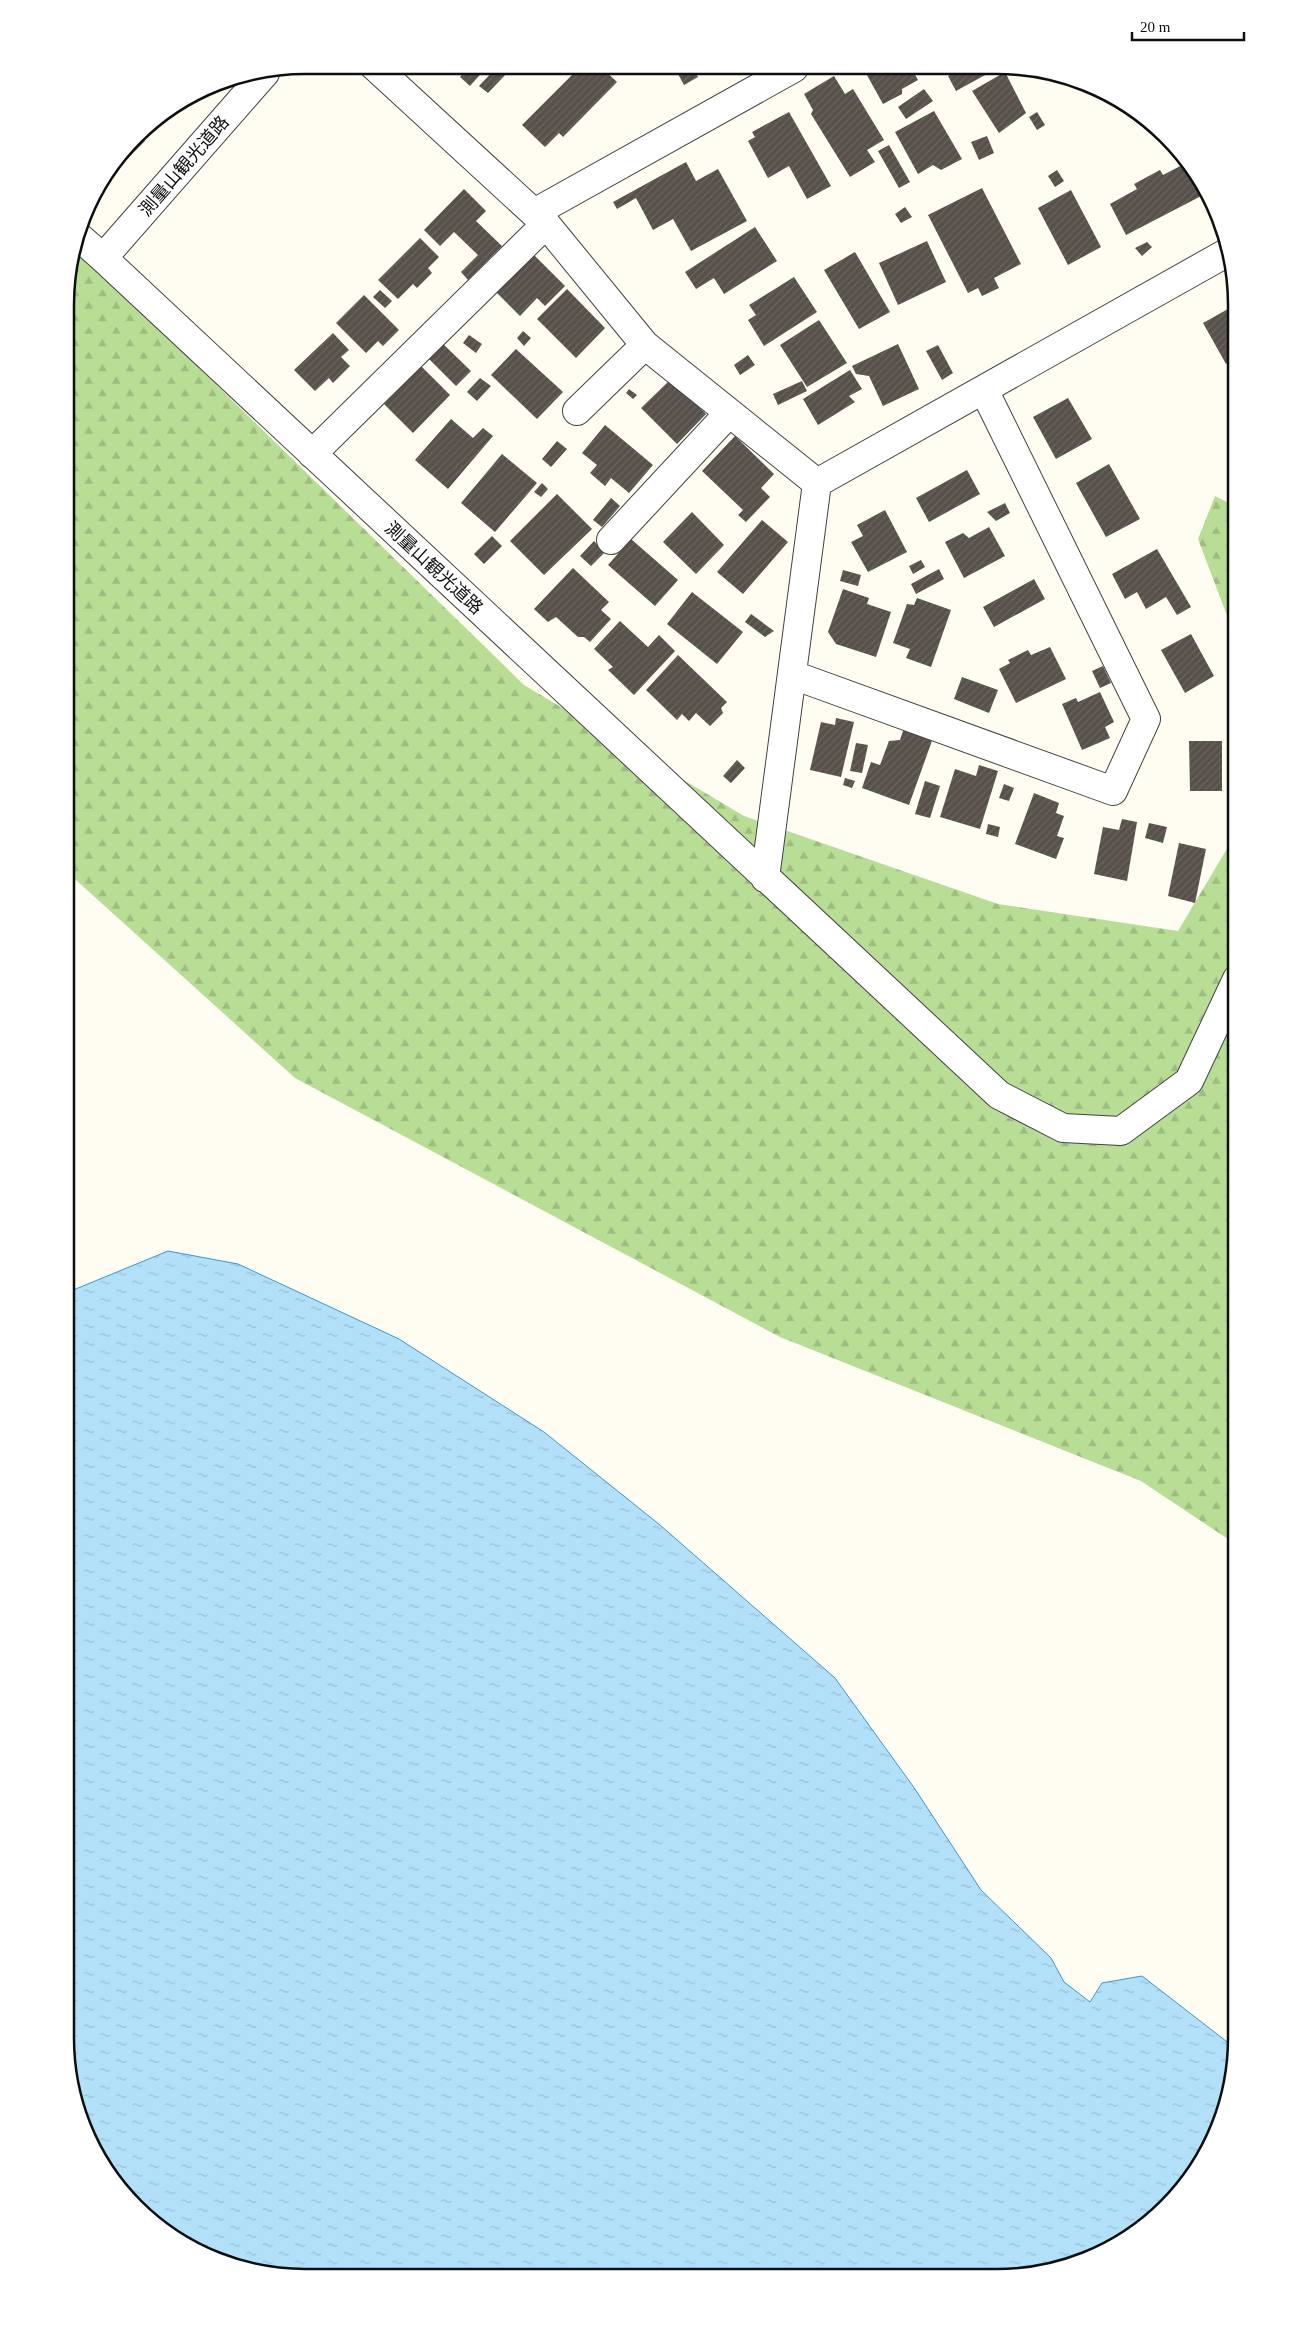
<svg xmlns="http://www.w3.org/2000/svg" width="1302" height="2343" viewBox="0 0 1302 2343" font-family="'Times New Roman','Noto Sans JP',serif">
  <defs>
    <pattern id="forest-firs" width="22" height="20" patternUnits="userSpaceOnUse" patternTransform="scale(1.25)"><rect width="22" height="20" fill="#b8de96"/><path d="M5 1l3.5 6h-7zM16 11l3.5 6h-7z" fill="#9dbd80"/></pattern>
    <pattern id="water-ripples" width="26" height="14" patternUnits="userSpaceOnUse" patternTransform="scale(1.25)"><rect width="26" height="14" fill="#b2e0f9"/><path d="M2 4q2-2 4 0t4 0M15 11q2-2 4 0t4 0" fill="none" stroke="#98bfd4"/></pattern>
    <pattern id="building-hatch" width="6" height="6" patternUnits="userSpaceOnUse" patternTransform="scale(1.25)"><rect width="6" height="6" fill="#58504a"/><path d="M-1 1l2-2M0 6l6-6M5 7l2-2" fill="none" stroke="#6b6560"/></pattern>
  </defs>
  <rect width="100%" height="100%" fill="#fffcf1"/>
  <path fill="url(#forest-firs)" d="M 75,247 L 524,685 L 744,816 L 998,904 L 1178,931 L 1237,832 L 1237,1545 L 1141,1481 L 780,1337 L 295,1078 L 66,871 L 67,274 Z
    M 1215,496 L 1237,507 L 1237,642 L 1198,539 Z"/>
  <path fill="url(#water-ripples)" stroke="#3598d4" d="M 168,1251 L 238,1264 L 399,1339 L 544,1432 L 660,1525 L 835,1678 L 915,1789 L 981,1890 L 1051,1958 L 1064,1982 L 1090,2002 L 1102,1983 L 1142,1976 L 1235,2048 L 1236,2054 L 1219,2130 L 1187,2184 L 1131,2237 L 1075,2265 L 997,2278 L 273,2276 L 213,2260 L 147,2219 L 106,2172 L 78,2116 L 65,2038 L 66,1293 Z"/>
  <path fill="url(#building-hatch)" d="M 470,66 L 488,66 L 470,86 L 460,77 Z
    M 498,66 L 506,74 L 488,93 L 479,86 Z
    M 538,66 L 550,67 L 544,72 Z
    M 580,67 L 601,67 L 617,82 L 563,137 L 559,133 L 545,147 L 522,125 Z
    M 689,67 L 693,67 L 698,77 L 684,85 L 678,74 Z
    M 863,68 L 912,69 L 918,80 L 902,89 L 902,94 L 883,104 Z
    M 960,69 L 996,69 L 956,91 L 948,76 Z
    M 1005,72 L 1026,113 L 999,133 L 972,91 Z
    M 834,76 L 845,94 L 853,89 L 884,140 L 867,150 L 875,162 L 850,177 L 811,114 L 813,110 L 804,94 Z
    M 924,89 L 933,101 L 906,119 L 898,107 Z
    M 934,111 L 962,159 L 941,170 L 933,165 L 918,174 L 895,132 Z
    M 789,112 L 831,186 L 807,199 L 789,166 L 768,178 L 748,141 L 755,137 L 752,132 Z
    M 1037,112 L 1045,125 L 1037,130 L 1029,117 Z
    M 139,135 L 145,141 L 111,175 L 109,173 Z
    M 987,136 L 994,153 L 979,160 L 971,142 Z
    M 889,145 L 910,182 L 899,188 L 878,151 Z
    M 686,162 L 696,181 L 718,169 L 747,221 L 691,251 L 673,219 L 653,230 L 636,198 L 617,209 L 613,202 Z
    M 1188,162 L 1196,171 L 1207,193 L 1126,235 L 1110,204 L 1137,189 L 1134,184 L 1160,170 L 1163,175 Z
    M 1057,170 L 1064,181 L 1055,187 L 1048,176 Z
    M 97,188 L 100,191 L 89,202 L 90,198 Z
    M 982,188 L 1021,264 L 994,278 L 999,288 L 982,296 L 978,288 L 968,293 L 928,215 Z
    M 464,189 L 486,211 L 476,221 L 502,246 L 468,280 L 461,272 L 478,255 L 454,232 L 440,246 L 424,230 Z
    M 1071,190 L 1101,247 L 1068,265 L 1038,208 Z
    M 905,207 L 912,217 L 901,223 L 895,214 Z
    M 755,227 L 777,261 L 724,294 L 714,278 L 696,289 L 685,272 Z
    M 420,238 L 439,257 L 428,268 L 432,273 L 417,288 L 413,284 L 398,299 L 378,280 Z
    M 927,241 L 946,282 L 898,305 L 879,263 Z
    M 1147,242 L 1152,247 L 1142,256 L 1135,248 Z
    M 526,247 L 565,286 L 545,306 L 537,298 L 520,316 L 489,285 Z
    M 855,252 L 890,312 L 859,329 L 824,270 Z
    M 794,277 L 817,312 L 764,346 L 748,320 L 756,315 L 749,305 Z
    M 567,289 L 605,328 L 576,358 L 537,319 Z
    M 380,290 L 392,301 L 385,308 L 373,297 Z
    M 364,295 L 399,330 L 383,346 L 378,341 L 366,353 L 336,323 Z
    M 1237,304 L 1237,358 L 1226,364 L 1203,323 Z
    M 819,320 L 847,363 L 807,387 L 780,345 Z
    M 523,331 L 531,338 L 524,346 L 517,338 Z
    M 333,333 L 349,350 L 341,357 L 350,366 L 333,383 L 329,378 L 315,391 L 294,370 Z
    M 469,335 L 482,344 L 476,353 L 463,343 Z
    M 440,341 L 471,371 L 456,386 L 426,356 Z
    M 898,344 L 919,389 L 883,406 L 869,376 L 856,374 L 852,366 Z
    M 938,345 L 953,373 L 942,380 L 926,351 Z
    M 516,349 L 563,392 L 537,419 L 491,375 Z
    M 748,355 L 755,365 L 740,375 L 734,365 Z
    M 421,366 L 450,395 L 413,433 L 384,404 Z
    M 850,370 L 862,389 L 849,396 L 855,402 L 818,425 L 803,399 Z
    M 480,378 L 491,386 L 477,401 L 467,392 Z
    M 671,379 L 706,414 L 677,444 L 641,408 Z
    M 802,381 L 807,391 L 778,405 L 773,394 Z
    M 629,389 L 637,395 L 633,399 L 626,393 Z
    M 1068,398 L 1092,439 L 1056,459 L 1033,417 Z
    M 451,419 L 473,438 L 483,428 L 493,436 L 448,489 L 415,460 Z
    M 605,425 L 653,465 L 629,493 L 611,478 L 605,486 L 590,473 L 597,465 L 582,453 Z
    M 735,436 L 774,474 L 761,488 L 770,497 L 746,522 L 738,515 L 743,510 L 702,471 Z
    M 557,441 L 567,449 L 551,467 L 542,459 Z
    M 502,454 L 537,483 L 495,532 L 461,503 Z
    M 1109,464 L 1140,519 L 1106,537 L 1076,483 Z
    M 967,470 L 980,494 L 929,522 L 916,498 Z
    M 542,483 L 548,489 L 541,497 L 534,492 Z
    M 557,494 L 592,529 L 544,575 L 510,541 Z
    M 611,498 L 620,506 L 602,527 L 593,520 Z
    M 1005,503 L 1010,513 L 996,521 L 987,512 Z
    M 885,510 L 907,552 L 868,572 L 851,542 L 863,536 L 857,525 Z
    M 692,512 L 724,545 L 696,574 L 663,542 Z
    M 762,520 L 788,542 L 743,594 L 717,572 Z
    M 989,527 L 1005,556 L 964,578 L 945,542 L 963,533 L 969,538 Z
    M 492,536 L 502,546 L 484,564 L 474,554 Z
    M 631,539 L 678,580 L 655,606 L 608,565 Z
    M 594,541 L 605,552 L 591,566 L 580,556 Z
    M 1157,549 L 1191,607 L 1177,615 L 1166,597 L 1146,609 L 1137,592 L 1125,599 L 1112,574 Z
    M 921,560 L 925,567 L 913,574 L 909,566 Z
    M 573,568 L 609,602 L 601,610 L 611,619 L 590,642 L 584,637 L 578,637 L 556,617 L 548,622 L 534,609 Z
    M 939,569 L 944,579 L 916,594 L 911,584 Z
    M 843,570 L 861,575 L 858,586 L 840,581 Z
    M 1034,579 L 1045,599 L 994,627 L 983,607 Z
    M 843,589 L 869,598 L 867,604 L 891,612 L 876,657 L 836,644 L 828,632 Z
    M 692,592 L 743,632 L 717,664 L 667,624 Z
    M 917,598 L 951,610 L 931,667 L 906,658 L 910,649 L 893,643 L 907,604 L 914,605 Z
    M 751,614 L 774,631 L 765,637 L 745,622 Z
    M 620,621 L 648,647 L 659,635 L 675,651 L 634,695 L 608,670 L 613,667 L 594,649 Z
    M 1191,634 L 1214,676 L 1185,693 L 1161,650 Z
    M 1050,647 L 1066,679 L 1016,703 L 999,669 L 1010,663 L 1008,660 L 1028,650 L 1031,655 Z
    M 678,655 L 727,702 L 721,708 L 723,713 L 710,726 L 696,713 L 689,721 L 682,714 L 677,720 L 646,690 Z
    M 1103,666 L 1111,683 L 1100,688 L 1092,671 Z
    M 962,677 L 998,690 L 989,713 L 954,699 Z
    M 1100,692 L 1114,722 L 1105,727 L 1110,738 L 1082,750 L 1062,704 L 1076,698 L 1078,702 Z
    M 836,718 L 854,722 L 841,777 L 810,770 L 821,722 L 835,725 Z
    M 904,728 L 933,738 L 909,805 L 862,788 L 871,762 L 880,765 L 889,741 L 900,740 Z
    M 1189,741 L 1222,741 L 1222,791 L 1190,791 Z
    M 856,743 L 868,745 L 862,773 L 850,771 Z
    M 737,760 L 745,768 L 731,783 L 723,776 Z
    M 979,765 L 998,771 L 980,829 L 940,817 L 955,769 L 976,776 Z
    M 845,778 L 855,781 L 852,788 L 843,785 Z
    M 925,781 L 940,786 L 930,818 L 915,814 Z
    M 1004,784 L 1014,788 L 1009,801 L 999,798 Z
    M 1034,793 L 1059,803 L 1056,813 L 1064,816 L 1057,836 L 1064,838 L 1056,859 L 1015,844 Z
    M 1122,819 L 1137,822 L 1127,881 L 1094,874 L 1103,827 L 1119,830 Z
    M 1149,823 L 1167,827 L 1163,843 L 1145,838 Z
    M 988,824 L 1000,827 L 998,837 L 986,834 Z
    M 1179,843 L 1206,849 L 1195,903 L 1168,896 Z"/>
  <g fill="none" stroke-linecap="round" stroke-linejoin="round">
    <defs>
      <path id="street" d="M 373,65 L 546,224 L 645,345 L 817,483
        M 265,73 L 103,258 L 999,1095 L 1063,1128 L 1121,1131 L 1189,1081 L 1237,979
        M 534,213 L 794,68
        M 78,236 L 103,258
        M 577,411 L 645,345
        M 312,454 L 546,224
        M 611,540 L 729,413
        M 793,675 L 1113,791 L 1146,719 L 984,390
        M 765,878 L 817,483 L 1228,252"/>
    </defs>
    <use href="#street" stroke="#424242" stroke-width="30"/>
    <use href="#street" stroke="#fff" stroke-width="28"/>
  </g>
  <g text-anchor="middle" stroke-width="5" stroke-linejoin="round" paint-order="stroke">
    <g font-size="18" fill="#0f0f0f" stroke="#fff">
      <text transform="translate(184 166) rotate(-49)" y="6">測量山観光道路</text>
      <text transform="translate(434 568) rotate(43)" y="6">測量山観光道路</text>
    </g>
  </g>
  <path d="M0 0H1302V2343H0ZM305 74H997A231 231 0 0 1 1228 305V2038A231 231 0 0 1 997 2269H305A231 231 0 0 1 74 2038V305A231 231 0 0 1 305 74Z" fill="#fff" fill-rule="evenodd"/>
  <path fill="none" stroke="#0f0f0f" stroke-width="2.5" d="M305 74H997A231 231 0 0 1 1228 305V2038A231 231 0 0 1 997 2269H305A231 231 0 0 1 74 2038V305A231 231 0 0 1 305 74Z"/>
  <path d="M1132 32v8h112v-8" fill="none" stroke="#0f0f0f" stroke-width="2.5"/>
  <text x="1140" y="32" font-size="15" fill="#0f0f0f" stroke="#ffffff" stroke-width="4" paint-order="stroke">20 m</text>
</svg>
